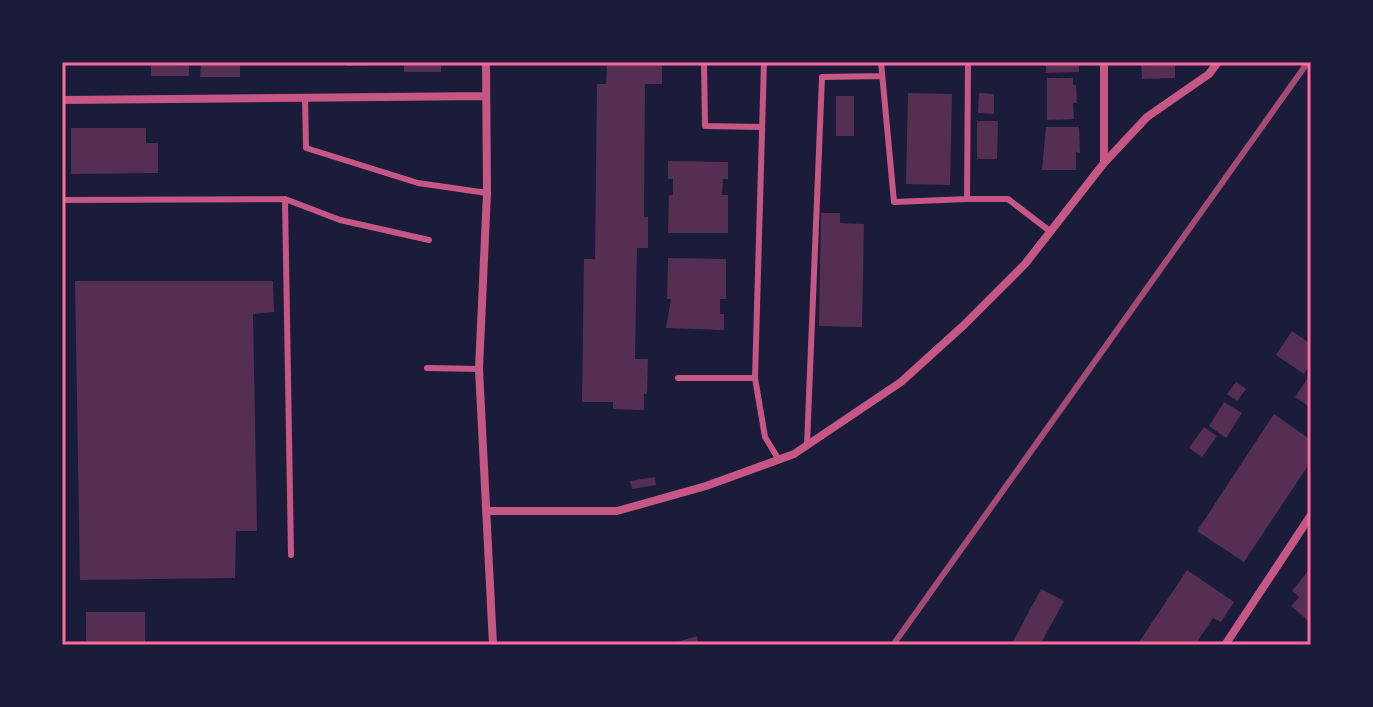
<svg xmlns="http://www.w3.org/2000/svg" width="1373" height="707" viewBox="0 0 1373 707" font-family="'Asap Condensed',sans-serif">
  <rect width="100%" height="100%" fill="#1b1b3a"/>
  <path fill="#542f53" d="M 151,62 L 189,62 L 189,76 L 151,76 Z
    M 205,62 L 237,62 L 240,64 L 240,77 L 200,77 L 201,64 Z
    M 347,62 L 371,62 L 371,65 L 347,66 Z
    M 404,62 L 441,62 L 441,72 L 404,72 Z
    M 607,62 L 662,62 L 662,84 L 645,84 L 644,217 L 648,217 L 648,248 L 637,248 L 635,359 L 648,359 L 647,394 L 644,394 L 644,410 L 613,409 L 613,402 L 582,402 L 584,259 L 595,259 L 597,84 L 606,84 Z
    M 1046,62 L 1079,62 L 1079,72 L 1046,73 Z
    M 1141,62 L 1175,62 L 1175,78 L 1142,79 Z
    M 1047,78 L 1073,78 L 1073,85 L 1076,85 L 1077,103 L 1073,103 L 1074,119 L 1047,120 Z
    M 908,93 L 952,94 L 950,185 L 906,184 Z
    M 979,93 L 994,94 L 994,114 L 978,113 Z
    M 836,96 L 854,96 L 854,136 L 836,136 Z
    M 977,121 L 998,121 L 997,159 L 977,159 Z
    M 1046,127 L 1079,127 L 1080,153 L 1076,152 L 1076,170 L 1042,170 Z
    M 71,128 L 146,128 L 146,143 L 158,143 L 158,173 L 71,174 Z
    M 668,161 L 728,162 L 728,179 L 723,179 L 722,195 L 728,195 L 728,233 L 668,233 L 669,195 L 673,195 L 673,179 L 668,179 Z
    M 821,213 L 840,213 L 840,223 L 864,224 L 862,327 L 819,326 Z
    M 668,258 L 726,259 L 726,299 L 720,299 L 720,314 L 724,314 L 724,330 L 666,328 L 671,299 L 667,299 Z
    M 75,281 L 273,281 L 274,312 L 253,314 L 257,531 L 236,531 L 235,578 L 80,580 Z
    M 1292,331 L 1311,344 L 1311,363 L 1304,374 L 1276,355 Z
    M 1311,373 L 1311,408 L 1295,397 Z
    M 1236,382 L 1246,389 L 1237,401 L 1227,394 Z
    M 1224,402 L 1242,413 L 1226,438 L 1209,426 Z
    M 1274,414 L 1311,440 L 1311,461 L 1244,562 L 1197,531 Z
    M 1204,427 L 1217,436 L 1202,457 L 1189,448 Z
    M 655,477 L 656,485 L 632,489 L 630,481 Z
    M 1187,570 L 1234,602 L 1221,622 L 1213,618 L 1195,645 L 1137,645 Z
    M 1308,571 L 1311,574 L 1311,623 L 1291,606 L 1299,597 L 1292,591 Z
    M 1041,589 L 1064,601 L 1040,645 L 1011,645 Z
    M 86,612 L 145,612 L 145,645 L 86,645 Z
    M 697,636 L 699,645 L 670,645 L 670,644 Z"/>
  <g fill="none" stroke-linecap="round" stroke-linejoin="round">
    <path stroke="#c65784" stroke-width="6" d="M 704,62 L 705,126 L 762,127
      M 764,62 L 755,378 L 765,437 L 779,460
      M 881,62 L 894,202 L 967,199 L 968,62
      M 305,97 L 306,148 L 418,183 L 487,193
      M 285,199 L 291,555
      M 967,199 L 1008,199 L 1051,232
      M 62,200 L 285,199 L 340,220 L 429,240
      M 427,368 L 479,369
      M 678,378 L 755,378
      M 807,445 L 822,77 L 882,76"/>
    <path stroke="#c65784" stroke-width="8" d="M 486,62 L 487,193 L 479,369 L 493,645
      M 1104,62 L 1104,163
      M 62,100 L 486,96
      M 486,511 L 617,511 L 706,486 L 794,454 L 901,382 L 964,325 L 1025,264 L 1104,163 L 1147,117 L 1209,74 L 1218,62
      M 1225,645 L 1311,515"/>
    <path stroke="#a44b75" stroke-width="6" d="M 893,645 L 1308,62"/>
  </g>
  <rect width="1373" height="707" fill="none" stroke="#1b1b3a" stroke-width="128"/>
  <rect x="64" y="64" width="1245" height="579" fill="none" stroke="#ff6b9d" stroke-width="3"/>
</svg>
